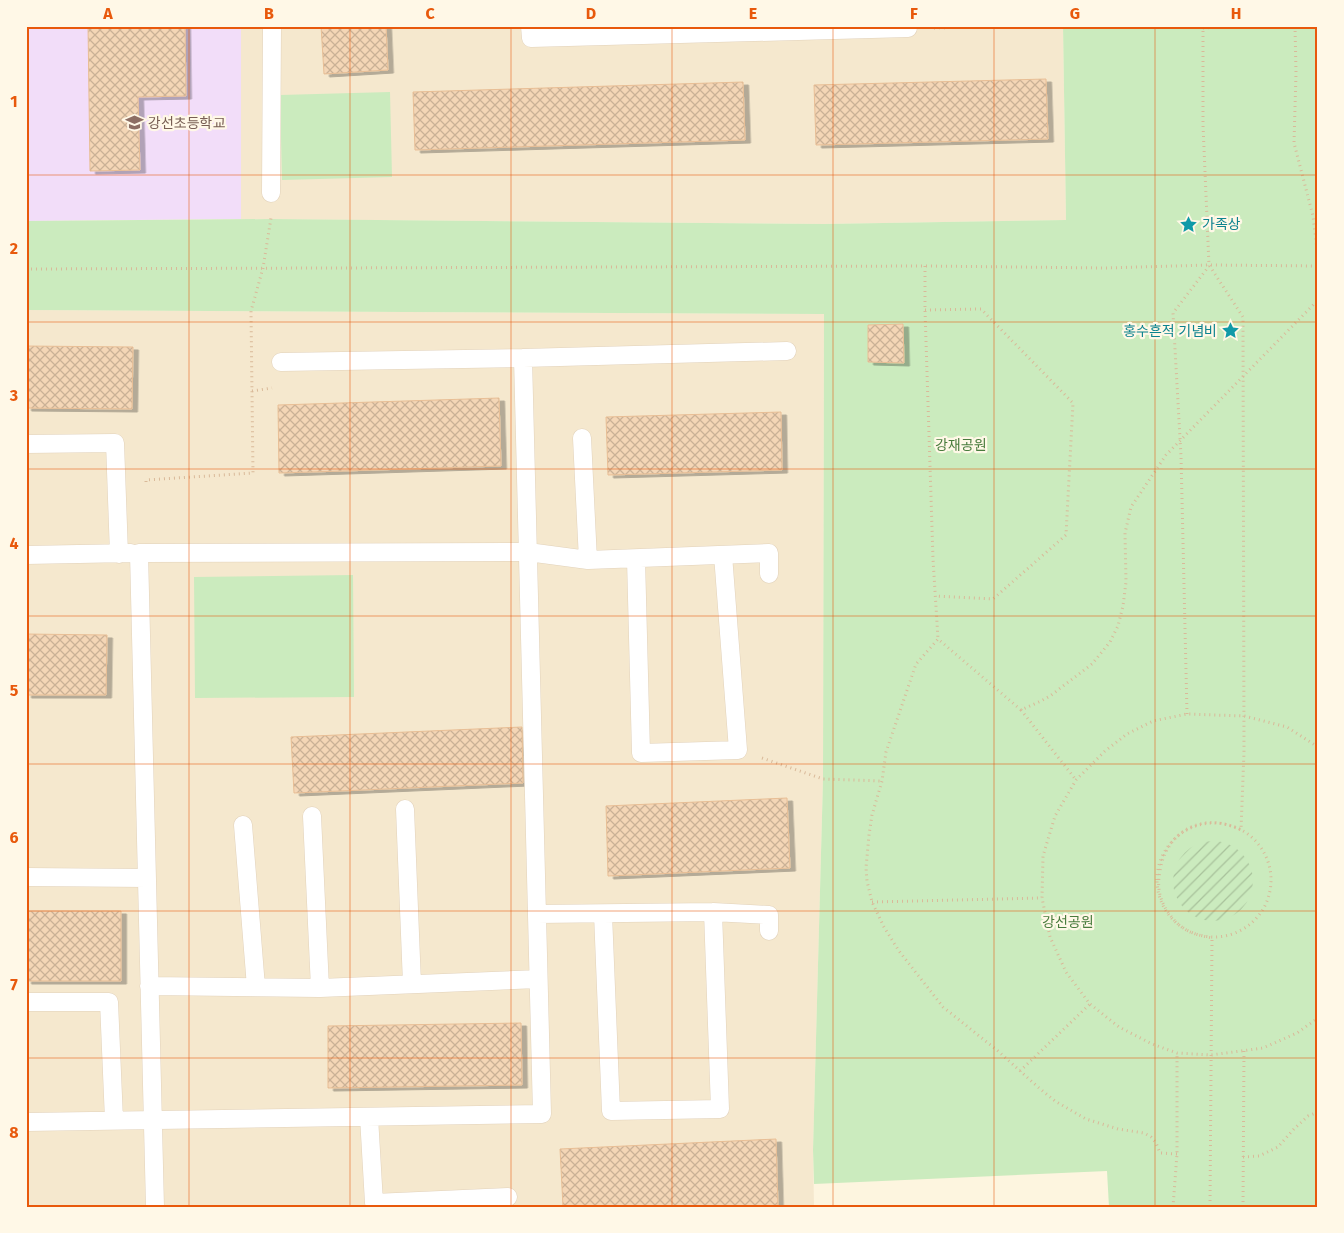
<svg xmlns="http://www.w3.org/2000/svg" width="1344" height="1233" viewBox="0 0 1344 1233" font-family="'Fira Sans','Noto Sans KR',sans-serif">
  <defs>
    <pattern id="garden-furrows" width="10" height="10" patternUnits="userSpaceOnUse" patternTransform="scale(1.25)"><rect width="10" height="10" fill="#cbebbe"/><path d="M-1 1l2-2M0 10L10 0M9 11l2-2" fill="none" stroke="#a9c29c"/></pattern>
    <pattern id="building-cross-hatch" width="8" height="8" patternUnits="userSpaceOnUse" patternTransform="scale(1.25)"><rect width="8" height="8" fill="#f4d6b6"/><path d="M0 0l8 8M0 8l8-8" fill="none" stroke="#cab196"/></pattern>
    <filter id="shadow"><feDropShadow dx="5.5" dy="3" stdDeviation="0" flood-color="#0004"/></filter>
  </defs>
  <rect width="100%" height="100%" fill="#fdf5df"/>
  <path fill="#f5e8ce" d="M 241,26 L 1063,26 L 1066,220 L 824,224 L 241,219 Z
    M 26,310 L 824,314 L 823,779 L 813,1150 L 814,1207 L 26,1207 Z"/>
  <path fill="#f2ddf9" d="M 26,26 L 241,26 L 241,219 L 26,221 Z"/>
  <path fill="#cbebbe" d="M 1063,26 L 1318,26 L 1318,1207 L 1109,1207 L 1107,1171 L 814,1184 L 813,1150 L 823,779 L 824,314 L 26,310 L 26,221 L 271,219 L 824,224 L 1066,220 Z
    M 390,92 L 392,177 L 282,180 L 280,95 Z
    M 353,575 L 354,697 L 195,698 L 194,577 Z"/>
  <path fill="url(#garden-furrows)" d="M1173 881a40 40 0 1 1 80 0a40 40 0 1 1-80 0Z"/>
  <path fill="url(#building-cross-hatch)" stroke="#e8be95" filter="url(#shadow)" d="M 88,26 L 185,26 L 186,96 L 138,97 L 140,170 L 90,171 Z
    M 321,26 L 386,26 L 388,70 L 324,74 Z
    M 1046,79 L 1048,139 L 816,145 L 814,85 Z
    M 743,82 L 745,140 L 415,150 L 413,92 Z
    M 903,324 L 904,363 L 868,362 L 868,325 Z
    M 26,346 L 133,347 L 132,409 L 26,408 Z
    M 499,398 L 501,466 L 279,473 L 278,405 Z
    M 781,412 L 782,470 L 608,475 L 606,417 Z
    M 26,634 L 107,635 L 106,695 L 26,695 Z
    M 522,727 L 523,783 L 294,793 L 291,737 Z
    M 787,798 L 790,868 L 608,876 L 606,806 Z
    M 26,911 L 121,911 L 121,981 L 26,981 Z
    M 521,1023 L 522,1085 L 328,1088 L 328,1026 Z
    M 776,1139 L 778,1207 L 563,1207 L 560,1149 Z"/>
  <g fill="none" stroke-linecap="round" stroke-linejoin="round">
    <defs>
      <path id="lane" d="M 530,26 L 531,38 L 908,28 L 908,26
        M 271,193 L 272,26
        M 523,358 L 787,351
        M 582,438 L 588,560
        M 26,444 L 115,443 L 119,554
        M 26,555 L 131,553
        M 636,559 L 641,753 L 738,750 L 723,555
        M 405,809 L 412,984
        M 312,816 L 320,988
        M 243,825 L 256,987
        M 26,877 L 147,878
        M 537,914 L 713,912 L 769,915 L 769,931
        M 603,914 L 611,1111 L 720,1109 L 713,912
        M 149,986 L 320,988 L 538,979
        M 26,1002 L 109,1002 L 114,1120
        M 369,1117 L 374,1203 L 508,1197
        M 26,1122 L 542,1114 L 523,358 L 281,362
        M 155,1207 L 139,553 L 528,552 L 588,560 L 769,553 L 769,574"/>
    </defs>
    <use href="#lane" stroke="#e2d2bb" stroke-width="19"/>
    <path stroke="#d9b999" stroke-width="3" stroke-dasharray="1 4" stroke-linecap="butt" d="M 1203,26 L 1203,125 L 1209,265 L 1243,317 L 1244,752 L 1241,830 C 1234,827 1227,824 1219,823 C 1189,819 1164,841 1160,871 C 1157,886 1159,898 1167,911 C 1172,918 1177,924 1183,928 C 1192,934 1202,936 1212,938 L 1210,1207
      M 1295,26 L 1296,73 L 1294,143 L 1313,216 L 1318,258
      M 934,28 L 1001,26
      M 1203,28 L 1234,26
      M 925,266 L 925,310 L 933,559 L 938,639
      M 26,269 L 925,266 L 1105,268 L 1209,265 L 1318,266
      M 925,310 L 981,309 L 1073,403 L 1066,535 L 993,599 L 935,596
      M 252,391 L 272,388
      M 146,482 L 146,480 L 253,473 L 251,311 L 263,268 L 271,218
      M 1021,710 L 1076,780
      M 1187,714 L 1181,456 L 1173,313 L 1209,266
      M 1318,747 L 1287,727 L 1244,716 L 1187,714 L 1153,721 L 1127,734 L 1105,751 L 1076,780 L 1055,816 L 1043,856 L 1042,898 L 1050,937 L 1066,972 L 1090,1004 L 1119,1027 L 1152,1044 L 1177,1053 L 1211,1055 L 1263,1048 L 1297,1033 L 1318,1018
      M 762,758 L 823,779 L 882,781
      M1157 880a57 57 0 1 1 114 0a57 57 0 1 1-114 0Z
      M 872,902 L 1042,898
      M 1020,1071 L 1090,1004
      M 1177,1154 L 1160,1153 L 1156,1143 L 1151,1137 L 1144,1133 L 1118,1129 L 1086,1119 L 1055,1101 L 1039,1088 L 998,1051 L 943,1007 L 899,951 L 884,927 L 872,902 L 867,881 L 866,868 L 869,835 L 872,815 L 882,781 L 886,752 L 916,664 L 938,639 L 1021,710 L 1041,701 L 1050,696 L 1092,664 L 1110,642 L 1118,626 L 1123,606 L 1126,582 L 1125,533 L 1131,507 L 1166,455 L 1318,300
      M 1243,1157 L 1259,1156 L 1278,1147 L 1294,1129 L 1308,1116 L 1318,1112
      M 1173,1207 L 1177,1154 L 1177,1053
      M 1243,1207 L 1244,1051"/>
    <use href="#lane" stroke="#fff" stroke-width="18"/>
  </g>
  <path fill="none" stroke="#e8590c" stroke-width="1" stroke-opacity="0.55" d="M 189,26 L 189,1207M 350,26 L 350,1207M 511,26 L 511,1207M 672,26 L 672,1207M 833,26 L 833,1207M 994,26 L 994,1207M 1155,26 L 1155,1207M 26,175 L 1318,175M 26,322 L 1318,322M 26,469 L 1318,469M 26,616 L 1318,616M 26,764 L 1318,764M 26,911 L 1318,911M 26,1058 L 1318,1058"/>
  <defs>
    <symbol id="school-bare" viewBox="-9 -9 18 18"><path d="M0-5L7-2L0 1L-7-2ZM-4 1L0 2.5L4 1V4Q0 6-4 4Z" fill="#8d6e63" stroke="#fff8e7" stroke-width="2.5" paint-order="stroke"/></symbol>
    <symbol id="sight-bare" viewBox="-9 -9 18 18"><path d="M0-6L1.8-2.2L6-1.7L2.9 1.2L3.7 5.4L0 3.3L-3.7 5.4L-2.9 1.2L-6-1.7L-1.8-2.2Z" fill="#0f9aa8" stroke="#fff8e7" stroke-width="2.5" paint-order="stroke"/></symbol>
  </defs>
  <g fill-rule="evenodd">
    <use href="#school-bare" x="122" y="110" width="25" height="25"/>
    <use href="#sight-bare" x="1176" y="212" width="25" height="25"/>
    <use href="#sight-bare" x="1218" y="318" width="25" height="25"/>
  </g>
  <g text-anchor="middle" stroke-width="4.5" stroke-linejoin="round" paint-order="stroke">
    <g font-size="14" fill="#785e54" stroke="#fff8e7" text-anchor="start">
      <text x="148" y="128">강선초등학교</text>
    </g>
    <g font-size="14" fill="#0d838f" stroke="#fff8e7" text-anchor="start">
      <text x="1202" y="229">가족상</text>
      <text x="1217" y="336" text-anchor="end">홍수흔적 기념비</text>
    </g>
    <g font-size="14" fill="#497c3d" stroke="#fff8e7">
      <text x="961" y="450">강재공원</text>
      <text x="1068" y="927">강선공원</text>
    </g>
  </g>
  <rect width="1344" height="1233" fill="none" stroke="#fff8e7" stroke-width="55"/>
  <rect x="28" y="28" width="1288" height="1178" fill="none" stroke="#e8590c" stroke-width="2"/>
  <g font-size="16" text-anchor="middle" font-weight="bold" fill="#e8590c">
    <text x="108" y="19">A</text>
    <text x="269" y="19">B</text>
    <text x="430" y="19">C</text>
    <text x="591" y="19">D</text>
    <text x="753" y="19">E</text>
    <text x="914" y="19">F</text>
    <text x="1075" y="19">G</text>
    <text x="1236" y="19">H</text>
    <text x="14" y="107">1</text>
    <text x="14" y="254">2</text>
    <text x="14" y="401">3</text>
    <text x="14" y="549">4</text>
    <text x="14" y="696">5</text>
    <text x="14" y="843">6</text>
    <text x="14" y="990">7</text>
    <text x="14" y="1138">8</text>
  </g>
</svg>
